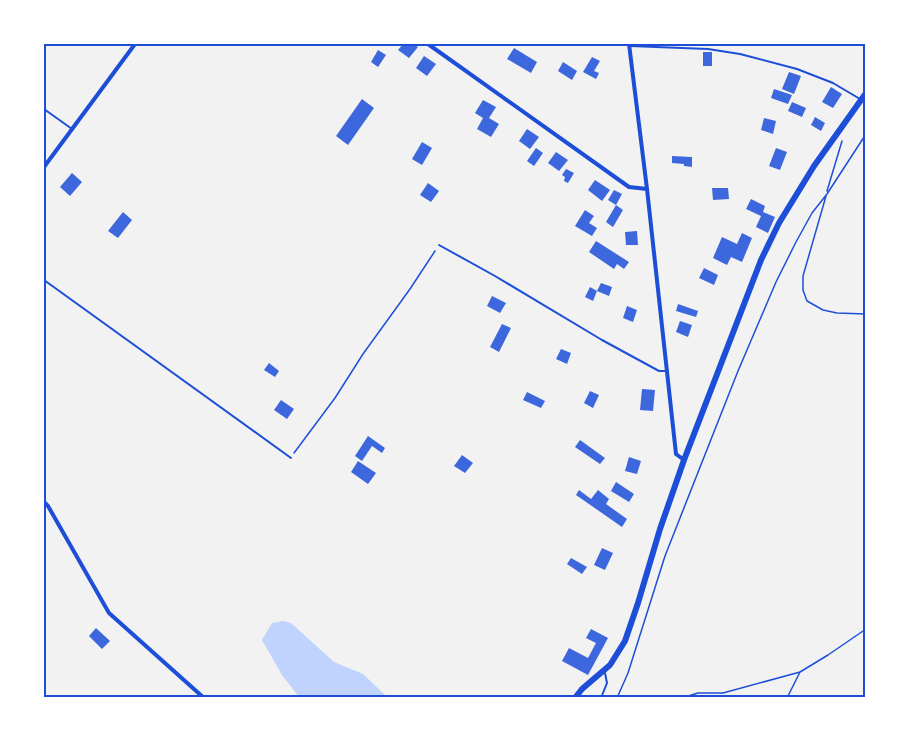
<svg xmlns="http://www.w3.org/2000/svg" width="909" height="741" viewBox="0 0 909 741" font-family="Mulish,sans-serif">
  <rect width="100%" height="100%" fill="#f2f2f2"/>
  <path fill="#bfd3fe" d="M 283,621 L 291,623 L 334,662 L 363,674 L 387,697 L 299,697 L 282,675 L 262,640 L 272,623 Z"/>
  <path fill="#3d67dc" d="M 403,44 L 413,44 L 418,47 L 409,58 L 398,50 Z
    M 514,48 L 537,62 L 531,73 L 507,59 Z
    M 378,50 L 386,55 L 378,67 L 371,62 Z
    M 703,52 L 712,52 L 712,66 L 703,66 Z
    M 424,56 L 436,64 L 427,76 L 416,68 Z
    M 592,57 L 600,61 L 594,71 L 599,73 L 596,79 L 583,72 Z
    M 563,62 L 577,71 L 572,80 L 558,71 Z
    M 789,72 L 801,76 L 794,94 L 782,89 Z
    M 831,87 L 842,94 L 833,108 L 822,102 Z
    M 774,89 L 792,95 L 788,104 L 771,98 Z
    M 362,99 L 374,108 L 348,145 L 336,136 Z
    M 483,100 L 496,107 L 489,118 L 499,124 L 491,137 L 477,129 L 483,118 L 475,113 Z
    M 792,102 L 806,108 L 802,117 L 788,111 Z
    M 815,117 L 825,123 L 821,131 L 811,125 Z
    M 764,118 L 776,121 L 773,134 L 761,130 Z
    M 527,129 L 539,137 L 530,149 L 519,141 Z
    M 422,142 L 432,148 L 422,165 L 412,159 Z
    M 536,148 L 543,153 L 534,166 L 527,161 Z
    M 776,148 L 787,152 L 780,170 L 769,166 Z
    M 556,152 L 568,160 L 559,171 L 548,163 Z
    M 672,156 L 692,157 L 692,167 L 684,166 L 684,164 L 672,163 Z
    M 566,169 L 574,173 L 568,183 L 564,181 L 565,177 L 562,175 Z
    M 72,173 L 82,182 L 70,196 L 60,187 Z
    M 595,180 L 610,190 L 602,201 L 588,190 Z
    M 428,183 L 439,191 L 431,202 L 420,195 Z
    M 712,188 L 728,188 L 729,199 L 713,200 Z
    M 614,190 L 622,194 L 616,205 L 623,210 L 613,227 L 606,222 L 616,205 L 608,200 Z
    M 751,199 L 765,206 L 763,212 L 775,217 L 768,233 L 756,227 L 761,216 L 746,209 Z
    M 585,210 L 594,216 L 589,223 L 597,228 L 592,236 L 575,226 Z
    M 123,212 L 132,220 L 118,238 L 108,231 Z
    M 637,231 L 638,245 L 626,245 L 625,232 Z
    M 742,233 L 752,238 L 742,262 L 731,257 L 727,265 L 713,258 L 722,237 L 737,244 Z
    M 596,241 L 629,262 L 624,269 L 617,264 L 614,269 L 589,252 Z
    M 704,268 L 718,275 L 714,285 L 699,278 Z
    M 601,283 L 612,287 L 609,296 L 597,291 Z
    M 590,287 L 597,291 L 593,301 L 585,297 Z
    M 492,296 L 506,303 L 500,313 L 487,306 Z
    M 678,304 L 698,311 L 696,317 L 676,311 Z
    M 627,306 L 637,310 L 633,322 L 623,318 Z
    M 680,321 L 692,325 L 688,337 L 676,332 Z
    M 502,324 L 511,328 L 499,352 L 490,347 Z
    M 561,349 L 571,353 L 567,364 L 556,359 Z
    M 269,363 L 279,371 L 275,377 L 264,370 Z
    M 642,389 L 655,390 L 653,411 L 640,410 Z
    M 590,391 L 599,395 L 593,408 L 584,403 Z
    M 527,392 L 545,401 L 541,408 L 523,400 Z
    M 281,400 L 294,409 L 287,419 L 274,410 Z
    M 368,436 L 385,448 L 382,453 L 372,446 L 362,461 L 355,456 Z
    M 580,440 L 605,458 L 600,464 L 575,447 Z
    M 462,455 L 473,463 L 465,473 L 454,466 Z
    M 629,457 L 641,461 L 637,474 L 625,471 Z
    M 358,461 L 376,473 L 368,484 L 351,472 Z
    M 616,482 L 634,494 L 629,502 L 611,491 Z
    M 579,490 L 591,499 L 598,490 L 609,499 L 606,504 L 627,519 L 622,527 L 576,495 Z
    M 602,548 L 613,553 L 605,570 L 594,565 Z
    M 571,558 L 587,567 L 582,574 L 567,564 Z
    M 96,628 L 110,641 L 102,649 L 89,636 Z
    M 591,629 L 608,638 L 588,675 L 562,661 L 569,648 L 588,658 L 596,643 L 586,638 Z"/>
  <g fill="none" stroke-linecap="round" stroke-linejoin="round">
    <path stroke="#1d4ed8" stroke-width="1.5" d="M 827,191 L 842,141
      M 826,196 L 803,276 L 803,290 L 807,301 L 823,310 L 837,313 L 866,314
      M 294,453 L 335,398 L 363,354 L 410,289 L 435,251
      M 617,698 L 628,673 L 665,556 L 738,371 L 776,282 L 796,242 L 812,213 L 827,194 L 866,134
      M 682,698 L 698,693 L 723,693 L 800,672 L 828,655 L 866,629
      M 787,698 L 800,672"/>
    <path stroke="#1d4ed8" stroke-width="2" d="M 630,46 L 708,49 L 740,54 L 797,69 L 833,83 L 860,99
      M 44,109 L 72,129
      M 439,245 L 495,276 L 602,340 L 659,371 L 666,371
      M 44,280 L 291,458
      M 601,698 L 607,683 L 605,673"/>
    <path stroke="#1d4ed8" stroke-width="4" d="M 428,44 L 629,187 L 647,189
      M 629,44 L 647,189 L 676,454 L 684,460
      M 44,167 L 135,44
      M 44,502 L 48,506 L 109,613 L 204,698"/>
    <path stroke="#1d4ed8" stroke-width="6" d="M 575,698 L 582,689 L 610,665 L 625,641 L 638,603 L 660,529 L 684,460 L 761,260 L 779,223 L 814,166 L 866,93"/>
  </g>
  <rect width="909" height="741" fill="none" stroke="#ffffff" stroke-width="90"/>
  <rect x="45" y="45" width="819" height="651" fill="none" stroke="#1d4ed8" stroke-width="2"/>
</svg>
